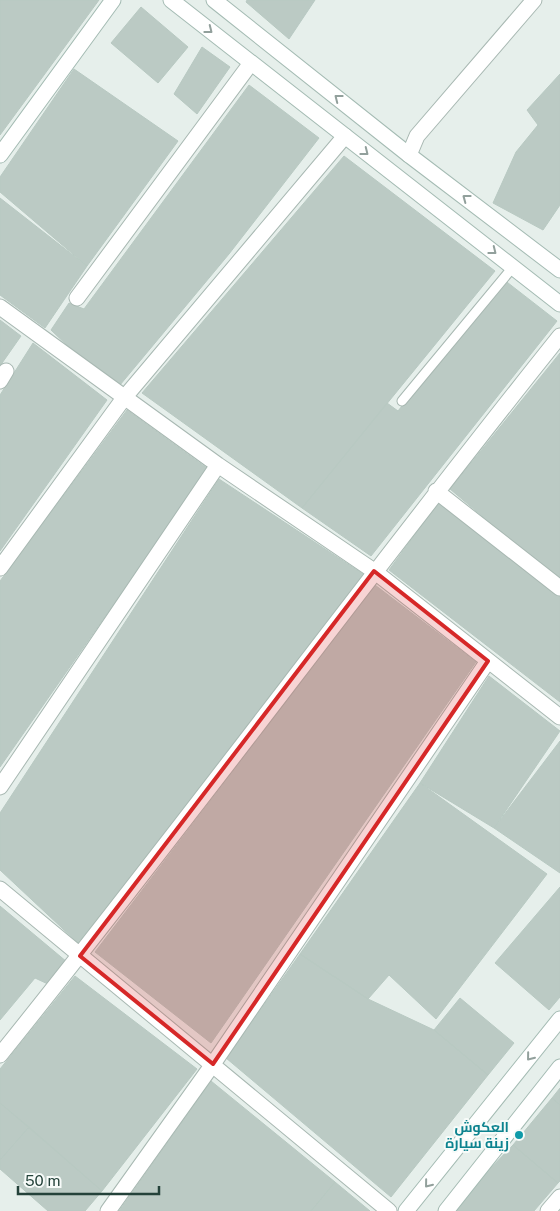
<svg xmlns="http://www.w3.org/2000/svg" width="560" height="1211" viewBox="0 0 560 1211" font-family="'Public Sans',Cairo,sans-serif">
  <rect width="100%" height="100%" fill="#e6efeb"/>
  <path fill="#bbcac4" stroke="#b8c9c2" d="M 0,0 L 99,0 L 0,135 Z
    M 247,0 L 315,0 L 289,39 L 246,2 Z
    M 141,7 L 188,47 L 158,83 L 111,43 Z
    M 202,47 L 230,67 L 197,114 L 174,94 Z
    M 74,69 L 178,141 L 87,266 L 0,192 L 0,177 Z
    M 560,74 L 560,205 L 543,230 L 493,203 L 516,152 L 538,125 L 527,110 Z
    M 249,85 L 319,138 L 229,254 L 115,391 L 51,330 L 69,303 L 84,309 Z
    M 344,156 L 495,271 L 302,508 L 142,393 Z
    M 0,198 L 87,266 L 45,328 L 0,295 Z
    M 503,279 L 557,321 L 371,556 L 302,508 L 387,403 L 398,411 Z
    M 0,320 L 21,336 L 0,366 Z
    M 33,343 L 107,400 L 0,551 L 0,395 Z
    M 560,353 L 560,582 L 450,489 Z
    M 127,410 L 208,469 L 0,767 L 0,581 Z
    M 219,479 L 369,578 L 78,943 L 0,870 L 0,813 Z
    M 443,496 L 560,593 L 560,702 L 389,570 Z
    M 375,585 L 476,662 L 211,1043 L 95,952 Z
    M 489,676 L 560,731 L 494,828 L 420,783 Z
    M 560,741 L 560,873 L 494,828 Z
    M 420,783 L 547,874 L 436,1019 L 389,975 L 368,999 L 300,954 Z
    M 560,887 L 560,997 L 549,1010 L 495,963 Z
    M 0,906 L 67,962 L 50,985 L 35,978 L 0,1020 Z
    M 300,954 L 368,999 L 434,1030 L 488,1075 L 391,1197 L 226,1058 Z
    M 75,976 L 197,1069 L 102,1191 L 0,1103 L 0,1069 Z
    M 460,998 L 514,1043 L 488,1075 L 434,1030 Z
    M 211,1081 L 335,1182 L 311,1211 L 119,1211 Z
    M 560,1088 L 560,1105 L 552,1098 Z
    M 552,1098 L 560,1105 L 560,1181 L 558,1183 L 513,1145 Z
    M 0,1103 L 29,1127 L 0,1160 Z
    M 29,1127 L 102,1191 L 85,1211 L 48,1211 L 0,1169 L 0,1160 Z
    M 513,1145 L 558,1183 L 534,1211 L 449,1211 Z
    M 335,1182 L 370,1211 L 311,1211 Z"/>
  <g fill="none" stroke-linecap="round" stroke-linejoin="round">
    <defs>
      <path id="lane" d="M 402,401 L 513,267"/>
      <path id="street" d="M 409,155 L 417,136 L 534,0
        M 77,298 L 251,63
        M 0,307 L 218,465 L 374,571 L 560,717
        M 0,381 L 6,371
        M 436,491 L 560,588
        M 0,568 L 124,398 L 345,136
        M 0,787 L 218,465
        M 0,889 L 389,1211
        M 0,1055 C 191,818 370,573 560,336
        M 108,1211 L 213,1064 L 488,661
        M 548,1211 L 560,1197"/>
      <path id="secondary" d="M 171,0 L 560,304
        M 214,0 L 409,155 L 560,270
        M 0,155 L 113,0
        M 406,1211 L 560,1019
        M 446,1211 L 560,1067"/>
    </defs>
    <use href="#lane" stroke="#a8b8b2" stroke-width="11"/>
    <use href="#street" stroke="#a8b8b2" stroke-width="17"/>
    <use href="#secondary" stroke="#a4bbb3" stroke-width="17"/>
    <use href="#lane" stroke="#fff" stroke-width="9"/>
    <use href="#street" stroke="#fff" stroke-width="15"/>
    <use href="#secondary" stroke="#fff" stroke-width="15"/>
  </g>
  <defs><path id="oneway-chevron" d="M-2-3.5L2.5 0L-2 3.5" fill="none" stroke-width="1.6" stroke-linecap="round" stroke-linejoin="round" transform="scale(1.25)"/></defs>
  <g stroke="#92a09c">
    <use href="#oneway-chevron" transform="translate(209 30) rotate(38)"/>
    <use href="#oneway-chevron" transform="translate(338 98) rotate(-142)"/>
    <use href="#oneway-chevron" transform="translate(365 152) rotate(38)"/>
    <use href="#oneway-chevron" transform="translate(466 198) rotate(-143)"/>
    <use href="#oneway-chevron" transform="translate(493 251) rotate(38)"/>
    <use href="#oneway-chevron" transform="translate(530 1057) rotate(129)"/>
    <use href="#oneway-chevron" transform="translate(428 1184) rotate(129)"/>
  </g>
  <path fill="#d62828" fill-opacity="0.2" stroke="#d62828" stroke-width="4" stroke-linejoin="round" d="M 374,571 L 488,661 L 213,1064 L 80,956 Z"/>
  <circle fill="#0f9aa8" stroke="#f7fbf9" stroke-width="2" cx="519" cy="1135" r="5"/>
  <g text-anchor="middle" stroke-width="4" stroke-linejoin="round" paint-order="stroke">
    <g font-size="14" font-weight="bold" fill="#0d838f" stroke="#f7fbf9" text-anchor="end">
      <text x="509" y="1132">العكوش<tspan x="509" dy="16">زينة سيارة</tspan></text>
    </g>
  </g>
  <path d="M18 1186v8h141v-8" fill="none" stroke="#24423a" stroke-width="2.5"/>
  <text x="25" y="1186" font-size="15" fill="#24423a" stroke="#f7fbf9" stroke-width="4" paint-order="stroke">50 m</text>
</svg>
